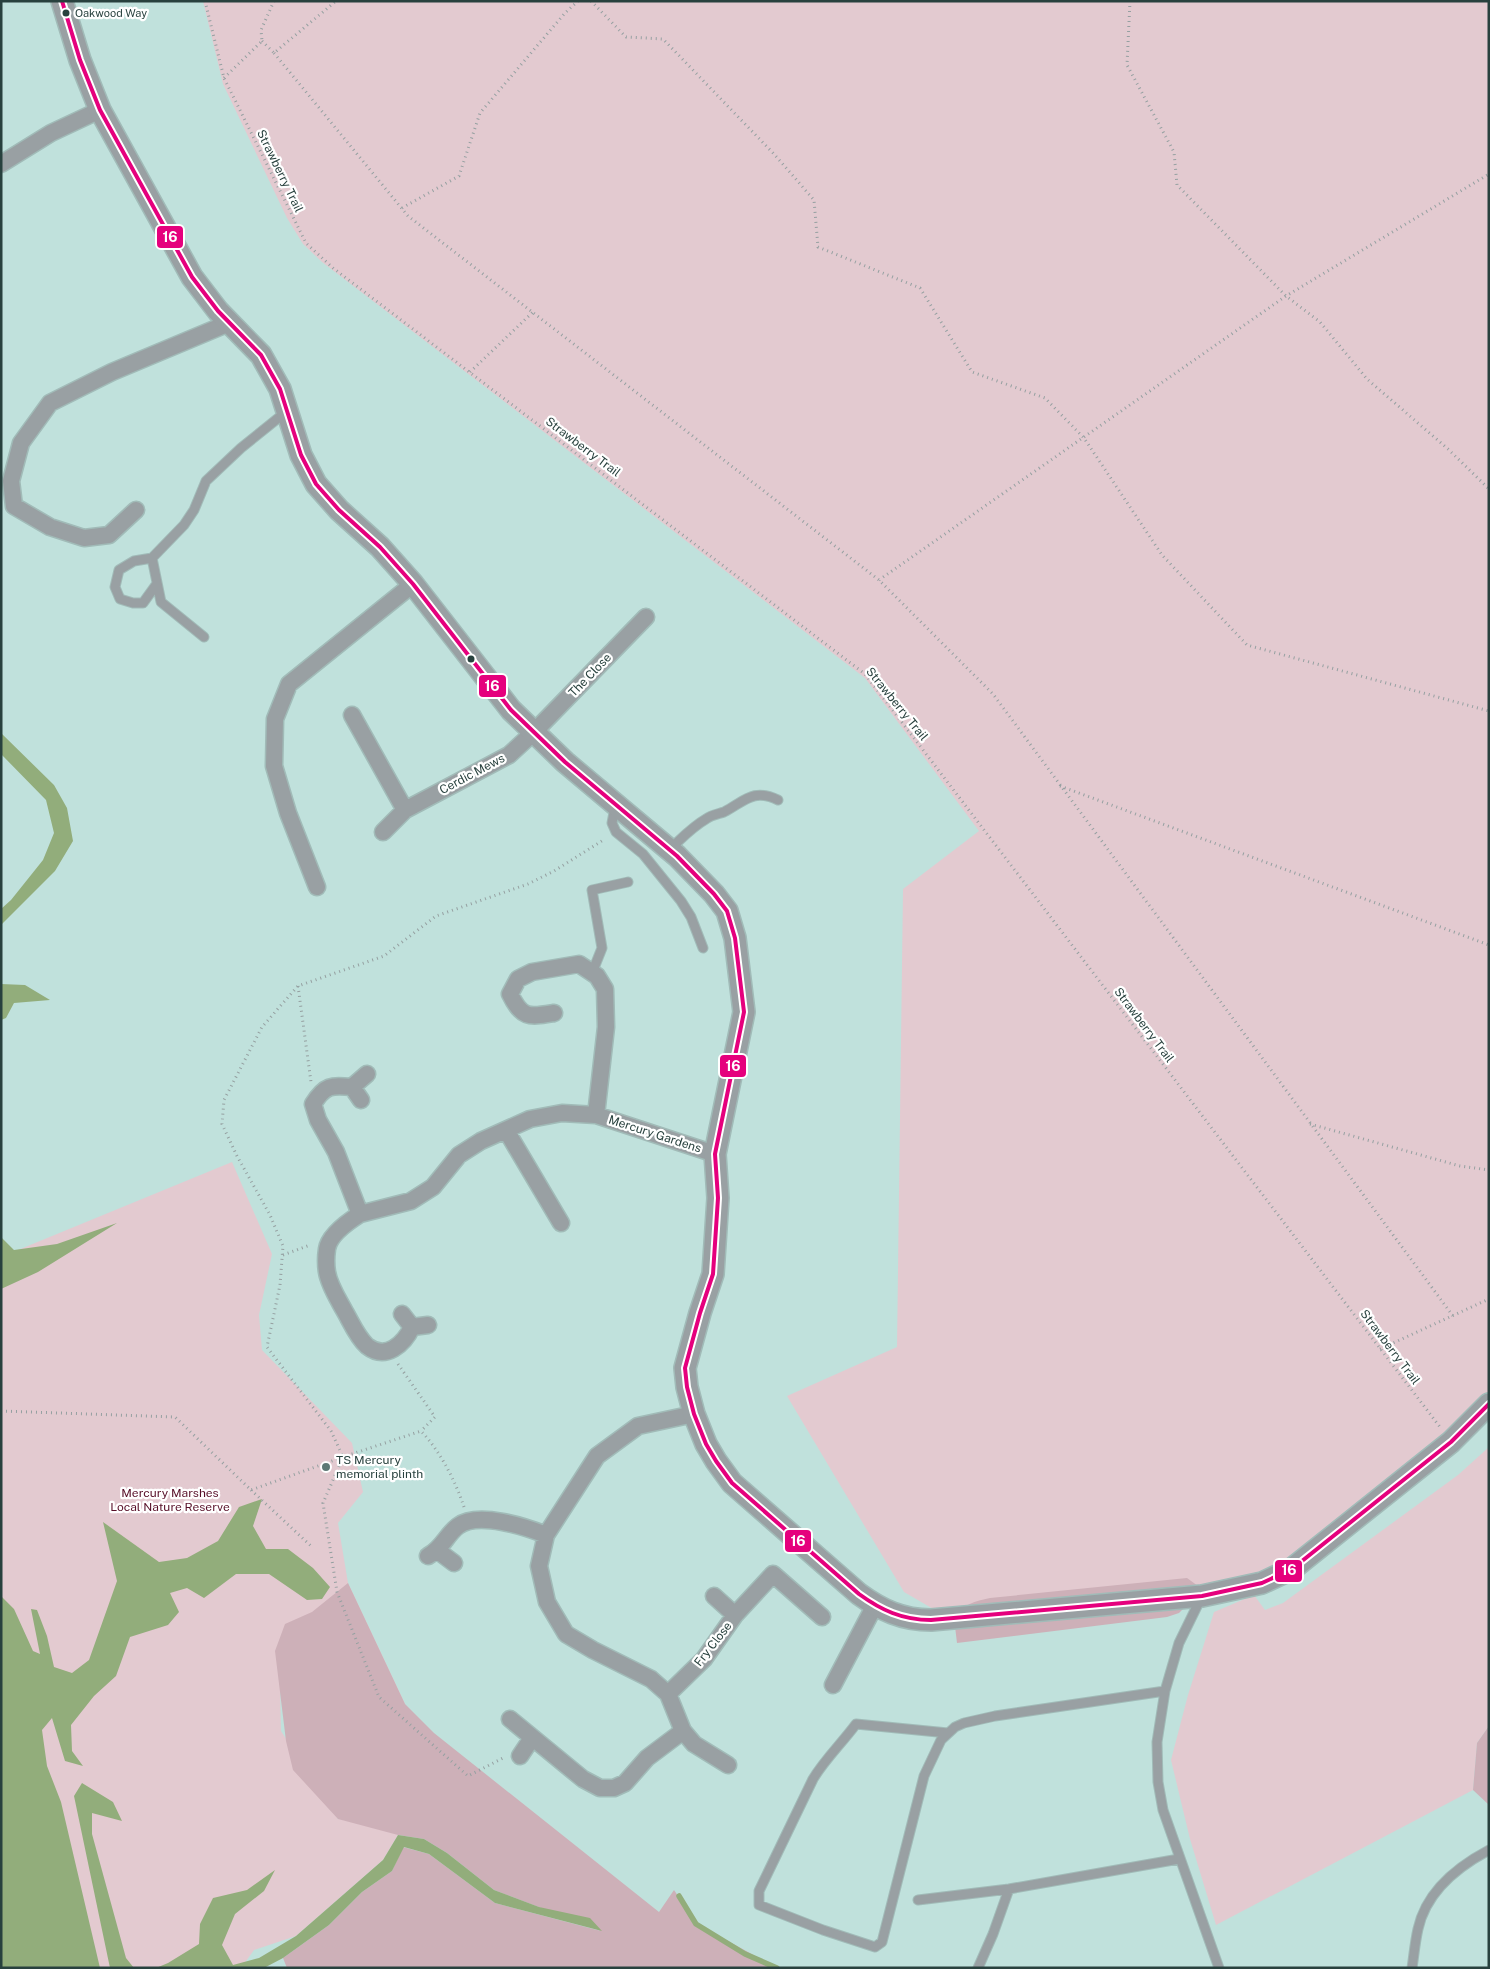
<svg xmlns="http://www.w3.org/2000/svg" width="1490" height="1969" viewBox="0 0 1490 1969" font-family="'Public Sans',sans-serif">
  <rect width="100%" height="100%" fill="#c0e1dc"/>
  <path fill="#e3cad0" d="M 203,1 L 1489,1 L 1489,1394 L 1442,1439 L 1273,1569 L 1232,1581 L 947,1617 L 904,1592 L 787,1396 L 897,1347 L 903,889 L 979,831 L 865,678 L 322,262 L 303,244 L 287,218 L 223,84 Z
    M 232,1162 L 272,1254 L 259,1315 L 262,1350 L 352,1443 L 363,1492 L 338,1523 L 348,1583 L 405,1704 L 279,1641 L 281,1731 L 338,1819 L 424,1822 L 398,1835 L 383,1860 L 296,1936 L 254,1950 L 241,1968 L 1,1968 L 1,1257 Z
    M 1489,1447 L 1489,1726 L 1477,1743 L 1473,1790 L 1216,1925 L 1190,1839 L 1171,1760 L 1188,1695 L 1214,1612 L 1254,1595 L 1265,1610 L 1283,1603 L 1458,1475 Z"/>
  <path fill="#cdb0b8" d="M 1187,1578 L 1198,1586 L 1198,1594 L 1179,1613 L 1167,1617 L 957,1643 L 954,1618 C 963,1604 975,1601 990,1598 Z
    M 348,1583 L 405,1704 L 434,1733 L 659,1912 L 674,1890 L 697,1924 L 777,1968 L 287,1968 L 283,1958 L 329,1925 L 362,1892 L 392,1871 L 403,1847 L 429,1854 L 495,1903 L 601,1931 L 494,1890 L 447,1853 L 424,1839 L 398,1835 L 338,1819 L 293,1770 L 286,1741 L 275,1651 L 285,1624 L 312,1612 Z
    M 1489,1726 L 1489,1805 L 1473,1790 L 1477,1743 Z"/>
  <path fill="#92ad7b" d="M 1,733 L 54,785 L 67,808 L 73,841 L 55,871 L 1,925 L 1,909 L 11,900 L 43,860 L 54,833 L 46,800 L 1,754 Z
    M 1,984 L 25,985 L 50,1000 L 14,1003 L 6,1018 L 1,1020 Z
    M 117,1223 L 38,1272 L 1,1289 L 1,1237 L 14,1250 L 57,1244 Z
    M 262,1499 L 253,1526 L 266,1549 L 288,1549 L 313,1568 L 330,1587 L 322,1599 L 307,1600 L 269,1574 L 236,1574 L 204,1598 L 187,1588 L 170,1593 L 179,1612 L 168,1625 L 130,1637 L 116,1676 L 94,1696 L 71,1725 L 72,1751 L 83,1766 L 65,1761 L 52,1718 L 42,1730 L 47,1766 L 61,1802 L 100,1968 L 1,1968 L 1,1596 L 14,1609 L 33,1651 L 40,1654 L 31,1609 L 37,1610 L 47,1636 L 54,1667 L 72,1673 L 89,1660 L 117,1581 L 103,1522 L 159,1562 L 187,1558 L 218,1541 L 239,1507 Z
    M 82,1783 L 113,1802 L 122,1821 L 92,1813 L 92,1834 L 126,1958 L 134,1968 L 110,1968 L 74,1796 Z
    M 398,1835 L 424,1839 L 447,1853 L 494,1890 L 539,1907 L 590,1918 L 602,1931 L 495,1903 L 429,1854 L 404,1847 L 392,1871 L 362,1892 L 329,1925 L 283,1958 L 264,1968 L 156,1968 L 168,1963 L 199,1944 L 200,1924 L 213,1898 L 247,1890 L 275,1870 L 264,1891 L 235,1914 L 222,1945 L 233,1965 L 259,1958 L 296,1936 L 383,1860 Z"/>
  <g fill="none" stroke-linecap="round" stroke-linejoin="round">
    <path stroke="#92ad7b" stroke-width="5.5" d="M 679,1896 L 696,1924 L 745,1954 L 777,1968"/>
    <defs>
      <path id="service" d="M 152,558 L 134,561 L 119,570 L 115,587 L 120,599 L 133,603 L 143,603 L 156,585
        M 204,637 L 161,602 L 152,558 L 184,525 L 194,510 L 206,481 L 241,448 L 287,411
        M 615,807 L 612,823 L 616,832 L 643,854 L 681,901 L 691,917 L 703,948
        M 670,849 C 681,839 692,827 706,819 C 711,815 718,814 724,812 C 745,801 753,788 778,800
        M 592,973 L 602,948 L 592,890 L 628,882
        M 1201,1598 L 1179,1643 L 1165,1691 L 1157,1742 L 1158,1782 L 1163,1810 L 1219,1968
        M 948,1733 L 856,1724 C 842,1743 825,1759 813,1779 L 759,1891 L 759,1905 L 823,1930 L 875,1947 L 882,1942 L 924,1776 L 941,1740 L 955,1727 L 964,1723 L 995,1716 L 1165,1691
        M 918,1900 L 1009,1889 L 1179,1859
        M 978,1968 L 993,1934 L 1009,1889
        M 1412,1968 C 1414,1955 1415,1942 1418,1929 C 1426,1892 1457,1867 1489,1850"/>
      <path id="minor" d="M 1,164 L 51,133 L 100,110
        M 136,510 L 109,535 L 84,538 L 50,527 L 14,506 L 11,481 L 21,443 L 50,403 L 112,372 L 229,323
        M 352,715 L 405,810
        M 383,832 L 405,810 L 509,755 L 534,732 L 646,617
        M 317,887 L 288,813 L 274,766 L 275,719 L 289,684 L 413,584
        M 554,1013 C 529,1017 522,1019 510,994 L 518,979 L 532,972 L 579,964 L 597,976 L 605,989 L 606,1027 L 596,1115
        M 352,1087 L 367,1074
        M 361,1100 L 352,1087 C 331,1085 325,1085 313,1104 L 318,1120 L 336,1152 L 360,1214 L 411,1201 L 433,1187 L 459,1155 L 481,1141 L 530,1119 L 562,1113 L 596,1115 L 715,1154
        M 506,1130 L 561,1223
        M 360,1214 C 349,1221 329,1235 327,1249 C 326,1256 326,1266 327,1272 C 329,1285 338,1299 344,1310 C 351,1322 357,1337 367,1346 C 386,1361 404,1344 412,1327 L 428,1325
        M 402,1314 L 412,1327
        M 694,1414 L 638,1426 L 597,1456 L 546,1535 L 539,1566 L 547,1602 L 566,1634 L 593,1650 L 651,1679 L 668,1694 L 683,1731 L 694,1744 L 728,1765
        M 438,1551 L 454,1563
        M 428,1556 C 443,1548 446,1535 458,1526 C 478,1511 526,1527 546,1535
        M 714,1596 L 735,1615
        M 833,1685 L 875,1605
        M 668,1694 L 704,1659 L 735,1615 L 773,1574 L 822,1617
        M 510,1719 L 583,1779 L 600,1788 L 614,1788 L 625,1783 L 647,1758 L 683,1731
        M 520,1756 L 532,1738"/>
      <path id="tertiary" d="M 62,1 L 80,60 L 100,110 L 192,277 L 218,311 L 261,355 L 280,389 L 301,455 L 316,484 L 339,510 L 380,547 L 413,584 L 511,710 L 565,762 L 677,856 L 714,894 L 727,911 L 735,938 L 744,1012 L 715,1154 L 718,1198 L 713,1274 L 700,1313 L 685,1368 L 687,1387 L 694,1414 L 706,1444 L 716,1461 L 732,1483 L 859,1594 C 881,1610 902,1620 931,1620 L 1202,1596 L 1262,1583 L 1292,1569 L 1451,1442 L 1489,1404"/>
    </defs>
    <use href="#service" stroke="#a1bbb8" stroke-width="11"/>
    <use href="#minor" stroke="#a1bbb8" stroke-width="19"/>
    <use href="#tertiary" stroke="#a1bbb8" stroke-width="24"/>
    <path stroke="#95a0a1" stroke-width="3" stroke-dasharray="1 4" stroke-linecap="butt" d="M 205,1 L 224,78 L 306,243 L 333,268 L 865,674 L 1440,1427
      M 591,1 L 626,37 L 663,39 L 774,154 L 814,200 L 818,247 L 920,288 L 972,372 L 1045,398 L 1084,438 L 1162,555 L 1247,645 L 1489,711
      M 1130,1 L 1127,65 L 1174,152 L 1177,185 L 1286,296 L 1320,322 L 1367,379 L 1448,449 L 1489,489
      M 262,41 L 274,53 L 336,1
      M 274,53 L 408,216 L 879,580 L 993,694 L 1453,1316
      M 224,78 L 262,41 L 261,30 L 274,1
      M 402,208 L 459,176 L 480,113 L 565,13 L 578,1
      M 470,372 L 533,312
      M 879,580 L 1286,296 L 1489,174
      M 1060,786 L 1489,945
      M 298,986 L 311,1082
      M 1310,1124 L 1460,1166 L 1489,1170
      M 283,1255 L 310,1245
      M 1380,1349 L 1489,1299
      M 398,1364 L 435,1417 L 421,1431
      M 1,1411 L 175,1417 L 251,1490 L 343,1457 L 331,1431 L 267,1347 L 280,1285 L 283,1246 L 270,1215 L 237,1156 L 222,1124 L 224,1100 L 262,1027 L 298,986 L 384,956 L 436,916 L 528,884 L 554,871 L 605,839
      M 251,1490 L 311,1546
      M 464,1507 C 455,1480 440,1451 421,1431 L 343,1457 L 323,1503 L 337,1592 L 379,1697 L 468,1776 L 505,1757"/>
    <use href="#service" stroke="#99a0a3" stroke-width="9"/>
    <use href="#minor" stroke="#99a0a3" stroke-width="16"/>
    <use href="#tertiary" stroke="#99a0a3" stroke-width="21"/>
    <defs>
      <path id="bus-1" d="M 62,1 L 80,60 L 100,110 L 192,277 L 218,311 L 261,355 L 280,389 L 301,455 L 316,484 L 339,510 L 380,547 L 413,584 L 511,710 L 565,762 L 677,856 L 714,894 L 727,911 L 735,938 L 744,1012 L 715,1154 L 718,1198 L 713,1274 L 700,1313 L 685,1368 L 687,1387 L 694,1414 L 706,1444 L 716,1461 L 732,1483 L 859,1594 C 881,1610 902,1620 931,1620 L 1202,1596 L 1262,1583 L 1292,1569 L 1451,1442 L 1489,1404"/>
    </defs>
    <use href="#bus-1" stroke="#fff" stroke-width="8"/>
    <use href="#bus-1" stroke="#e5007d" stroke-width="4"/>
  </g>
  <g fill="#28413e" stroke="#fff" stroke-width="2">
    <circle cx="66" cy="13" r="4.5"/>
    <circle cx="471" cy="659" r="4.5"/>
  </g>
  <circle fill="#5d7975" stroke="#fff" stroke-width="2" cx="326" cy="1467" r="5"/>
  <g text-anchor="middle" stroke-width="4.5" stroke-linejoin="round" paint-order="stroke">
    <g font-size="11" fill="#28413e" stroke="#fff" text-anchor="start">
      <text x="75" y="17">Oakwood Way</text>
    </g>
    <g font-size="12" fill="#28413e" stroke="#fff">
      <text transform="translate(280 171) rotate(64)" y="4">Strawberry Trail</text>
      <text transform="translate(583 447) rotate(37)" y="4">Strawberry Trail</text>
      <text transform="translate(590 675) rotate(-46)" y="4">The Close</text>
      <text transform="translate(897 704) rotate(51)" y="4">Strawberry Trail</text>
      <text transform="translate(472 774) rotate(-28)" y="4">Cerdic Mews</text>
      <text transform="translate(1144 1025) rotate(53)" y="4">Strawberry Trail</text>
      <text transform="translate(655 1134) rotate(18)" y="4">Mercury Gardens</text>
      <text transform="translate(1390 1347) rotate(53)" y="4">Strawberry Trail</text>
      <text transform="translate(713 1644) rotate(-52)" y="4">Fry Close</text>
    </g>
    <g font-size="12" fill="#28413e" stroke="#fff" text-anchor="start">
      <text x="336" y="1464">TS Mercury<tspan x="336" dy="14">memorial plinth</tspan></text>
    </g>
    <g font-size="12" fill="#570f28" stroke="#fff">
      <text x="170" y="1497">Mercury Marshes<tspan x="170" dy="14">Local Nature Reserve</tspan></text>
    </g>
  </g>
  <g stroke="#fff" stroke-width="2">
    <rect x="156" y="225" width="28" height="24" rx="5" fill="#e5007d"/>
    <rect x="478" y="674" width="29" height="24" rx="5" fill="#e5007d"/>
    <rect x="719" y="1054" width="28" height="24" rx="5" fill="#e5007d"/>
    <rect x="784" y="1529" width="28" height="24" rx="5" fill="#e5007d"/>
    <rect x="1274" y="1559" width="29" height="24" rx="5" fill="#e5007d"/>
  </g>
  <g font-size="14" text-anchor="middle" font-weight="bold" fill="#fff">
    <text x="170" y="242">16</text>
    <text x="492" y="691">16</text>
    <text x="733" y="1071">16</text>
    <text x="798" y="1546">16</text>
    <text x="1289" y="1575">16</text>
  </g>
  <rect width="1490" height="1969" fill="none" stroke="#28413e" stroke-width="5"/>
</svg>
